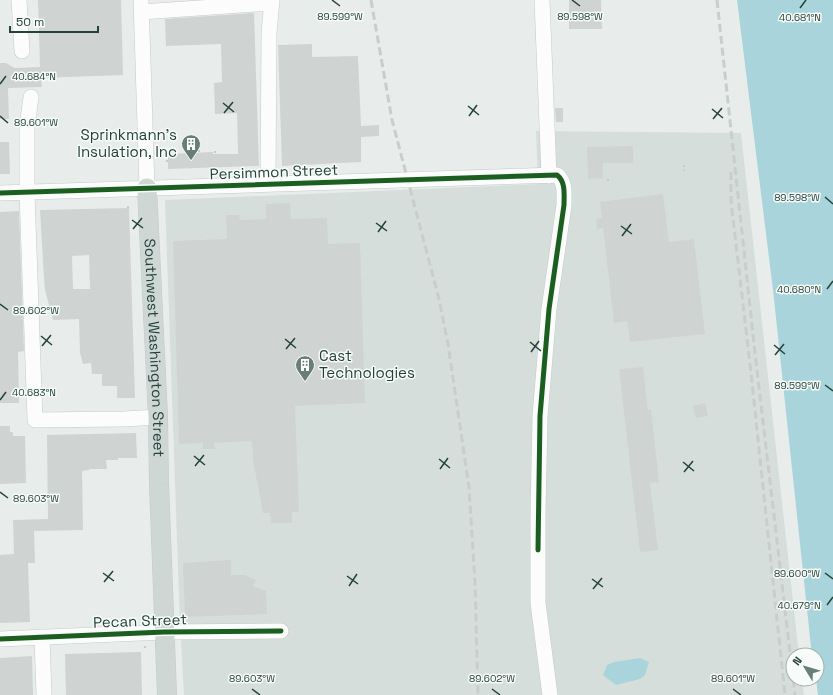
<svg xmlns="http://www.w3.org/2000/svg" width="833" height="695" viewBox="0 0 833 695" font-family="'Space Grotesk',sans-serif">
  <rect width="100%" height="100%" fill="#e8edeb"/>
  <path fill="#d6dedb" d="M 536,131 L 741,133 L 799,655 L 793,655 L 793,679 L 802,679 L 804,695 L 184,695 L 180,624 L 165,200 L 538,184 Z"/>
  <path fill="#a9d4db" d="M 737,0 L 833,0 L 833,695 L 818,695 L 816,679 L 817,679 L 817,655 L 812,655 L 811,647 L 773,290 Z
    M 640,658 L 649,662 L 645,675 L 640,679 L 616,685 L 603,675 L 607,665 L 614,662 Z"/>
  <path fill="#cfd4d2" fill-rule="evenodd" d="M 38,0 L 121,0 L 123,75 L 41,78 L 42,87 L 8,88 L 9,119 L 0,119 L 0,63 L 6,63 L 15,68 L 40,67 Z
    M 569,0 L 601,0 L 602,29 L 569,29 Z
    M 254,13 L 259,166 L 168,169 L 168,154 L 213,152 L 213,154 L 238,154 L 237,113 L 215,114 L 214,83 L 222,82 L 221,44 L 166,46 L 165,19 Z
    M 312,44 L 312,57 L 358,56 L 361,126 L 379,125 L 379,136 L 361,137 L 361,162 L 282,166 L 278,45 Z
    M 555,108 L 563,108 L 563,122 L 556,122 Z
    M 0,142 L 9,142 L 10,174 L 0,174 Z
    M 633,146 L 633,163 L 603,163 L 603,178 L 588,179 L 587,147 Z
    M 663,194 L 669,242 L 694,239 L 705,334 L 630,342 L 627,321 L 614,323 L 603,228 L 597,229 L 596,219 L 602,218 L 600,202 Z
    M 290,203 L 291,219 L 327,218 L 328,244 L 360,243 L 365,403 L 295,406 L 299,512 L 292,512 L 292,523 L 271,523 L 270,513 L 263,513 L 253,460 L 252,441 L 214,443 L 215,449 L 203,449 L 203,443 L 179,444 L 173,241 L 227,239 L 226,215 L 239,215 L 240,220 L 266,219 L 266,204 Z
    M 129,208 L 135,398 L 117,398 L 117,386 L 102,386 L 102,374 L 92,374 L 91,363 L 83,364 L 80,353 L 79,319 L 53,320 L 45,290 L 44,278 L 40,210 ZM 89,255 L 90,289 L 73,289 L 72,256 Z
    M 19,211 L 24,351 L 18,352 L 19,403 L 0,403 L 0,212 Z
    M 643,367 L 648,410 L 651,409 L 659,482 L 650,483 L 658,550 L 640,552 L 619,369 Z
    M 705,403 L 708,416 L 696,418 L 693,406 Z
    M 0,426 L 10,426 L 10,432 L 13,432 L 13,436 L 25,436 L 26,483 L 0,484 Z
    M 136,433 L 137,458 L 118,458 L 118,460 L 106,460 L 107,469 L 89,469 L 89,470 L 82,471 L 83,530 L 34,531 L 35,563 L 28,563 L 30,622 L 0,623 L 0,555 L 14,554 L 13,520 L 48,519 L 47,435 Z
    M 231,560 L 231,575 L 245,575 L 256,580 L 253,586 L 266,591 L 267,614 L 185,617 L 183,563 Z
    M 141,652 L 142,695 L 66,695 L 65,654 Z
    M 32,656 L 33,695 L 0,695 L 0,658 Z"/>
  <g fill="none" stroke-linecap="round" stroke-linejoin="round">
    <defs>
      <path id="minor" d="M 19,0 L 22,51
        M 141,0 L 147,188
        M 542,0 L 549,176
        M 141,12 L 272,3
        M 31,97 L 27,127 L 27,193 L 35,420 L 124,419 L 158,417
        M 268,184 L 269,33 L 272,0
        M 0,193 L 557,175 C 566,182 564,195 564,205 L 549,309 L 540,416 L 538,513 L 538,603 L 550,695
        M 42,637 L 44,695
        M 0,639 L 164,632 L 281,631"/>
      <g id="major">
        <path id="s1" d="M 147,188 L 158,417 L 159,484 L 167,695"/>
      </g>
    </defs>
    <use href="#minor" stroke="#c5cac8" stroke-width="16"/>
    <use href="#major" stroke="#c3ccc9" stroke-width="20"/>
    <path stroke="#c3ccca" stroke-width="2" stroke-dasharray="2 3" stroke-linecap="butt" d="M 185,151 L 190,151
      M 198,151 L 202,151
      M 215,151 L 215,155
      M 166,161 L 168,161
      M 684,165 L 684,171
      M 608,179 L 608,183
      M 128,206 L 128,208
      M 145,646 L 145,649 L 147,648"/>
    <use href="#minor" stroke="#fcfcfc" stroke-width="15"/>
    <use href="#major" stroke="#cfd7d5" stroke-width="19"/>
    <path stroke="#c9cdcc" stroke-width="3" stroke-dasharray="8 4" stroke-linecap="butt" d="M 371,0 L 392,120 L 439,299 L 448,344 L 469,487 L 475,583 L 478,695
      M 717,0 L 755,353 L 795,695
      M 731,172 L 731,201 L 751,373 L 785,695"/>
    <defs>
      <path id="cycleway" d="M 0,193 L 557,175 C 566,182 564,195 564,205 L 549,309 L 540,416 L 538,550
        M 0,639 L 164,632 L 281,631"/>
    </defs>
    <use href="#cycleway" stroke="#f7fbf9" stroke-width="8"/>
    <use href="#cycleway" stroke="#1b5e20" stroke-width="5"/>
  </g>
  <path fill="none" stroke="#24423a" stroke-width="1.5" d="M 332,0 L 340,6M 572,0 L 580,6M 800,8 L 806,0M 0,84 L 6,76M 223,103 L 234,112M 468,106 L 479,115M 712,109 L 723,118M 224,113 L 233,102M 0,116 L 8,123M 469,116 L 477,105M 713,119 L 722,108M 825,197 L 833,204M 132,220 L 143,228M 376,223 L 387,231M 621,226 L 632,234M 133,229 L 142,218M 378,232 L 386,221M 622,236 L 631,224M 827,289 L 833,281M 0,304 L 8,310M 41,336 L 52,345M 285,339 L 296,348M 530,342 L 541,351M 774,345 L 785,354M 42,346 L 51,335M 286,349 L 295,338M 531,352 L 539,341M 775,355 L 784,344M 825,385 L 833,391M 0,400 L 6,392M 194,456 L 205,465M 439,459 L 450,468M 683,462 L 694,471M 195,466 L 204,455M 440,469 L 448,458M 684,472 L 693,461M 0,492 L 8,498M 103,573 L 114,581M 825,573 L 833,579M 347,576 L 358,584M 592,579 L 603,587M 104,582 L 113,571M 349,586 L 357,574M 593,589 L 602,578M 827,605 L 833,597M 252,689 L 260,695M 492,689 L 500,695M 733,689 L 741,695"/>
  <defs>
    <symbol id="building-pin" viewBox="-11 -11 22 30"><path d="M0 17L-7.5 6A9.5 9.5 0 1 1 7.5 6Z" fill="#697e78" stroke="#f7fbf9"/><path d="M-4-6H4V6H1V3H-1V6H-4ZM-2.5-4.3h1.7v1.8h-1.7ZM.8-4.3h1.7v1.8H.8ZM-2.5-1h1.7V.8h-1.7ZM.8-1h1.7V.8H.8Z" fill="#fff"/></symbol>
  </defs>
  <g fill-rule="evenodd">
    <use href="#building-pin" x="180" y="133" width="22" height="30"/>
    <use href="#building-pin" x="294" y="354" width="22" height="30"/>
  </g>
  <g text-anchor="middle" stroke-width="3" stroke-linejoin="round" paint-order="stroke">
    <g font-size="15" fill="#24423a" stroke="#f7fbf9" text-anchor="end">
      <text x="177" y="140">Sprinkmann's<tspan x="177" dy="17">Insulation, Inc</tspan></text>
      <text x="319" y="361" text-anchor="start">Cast<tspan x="319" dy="17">Technologies</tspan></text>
    </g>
    <g font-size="15" fill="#24423a" stroke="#f7fbf9">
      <text transform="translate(274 172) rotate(-2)" y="5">Persimmon Street</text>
      <text dy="5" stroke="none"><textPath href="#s1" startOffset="160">Southwest Washington Street</textPath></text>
      <text transform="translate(140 621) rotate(-2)" y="5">Pecan Street</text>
    </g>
  </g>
  <g font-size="10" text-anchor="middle" fill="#24423a" stroke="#f7fbf9" stroke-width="3" stroke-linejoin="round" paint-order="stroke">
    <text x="340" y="20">89.599°W</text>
    <text x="580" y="20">89.598°W</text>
    <text x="800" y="21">40.681°N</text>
    <text x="34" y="80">40.684°N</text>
    <text x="36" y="126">89.601°W</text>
    <text x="797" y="201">89.598°W</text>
    <text x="799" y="293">40.680°N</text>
    <text x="36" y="314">89.602°W</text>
    <text x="797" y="389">89.599°W</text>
    <text x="34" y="396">40.683°N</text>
    <text x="36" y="502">89.603°W</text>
    <text x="797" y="577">89.600°W</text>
    <text x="799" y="609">40.679°N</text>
    <text x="252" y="682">89.603°W</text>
    <text x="492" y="682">89.602°W</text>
    <text x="733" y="682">89.601°W</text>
  </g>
  <g transform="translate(805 667) rotate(308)"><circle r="19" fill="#f7fbf9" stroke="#a3b1ad"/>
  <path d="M0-3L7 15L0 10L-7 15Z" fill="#697e78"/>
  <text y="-6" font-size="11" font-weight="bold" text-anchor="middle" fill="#24423a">N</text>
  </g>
  <path d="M10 26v6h88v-6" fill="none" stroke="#24423a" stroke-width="2"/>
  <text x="16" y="26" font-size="12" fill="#24423a" stroke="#f7fbf9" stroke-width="3" paint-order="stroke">50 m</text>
</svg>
